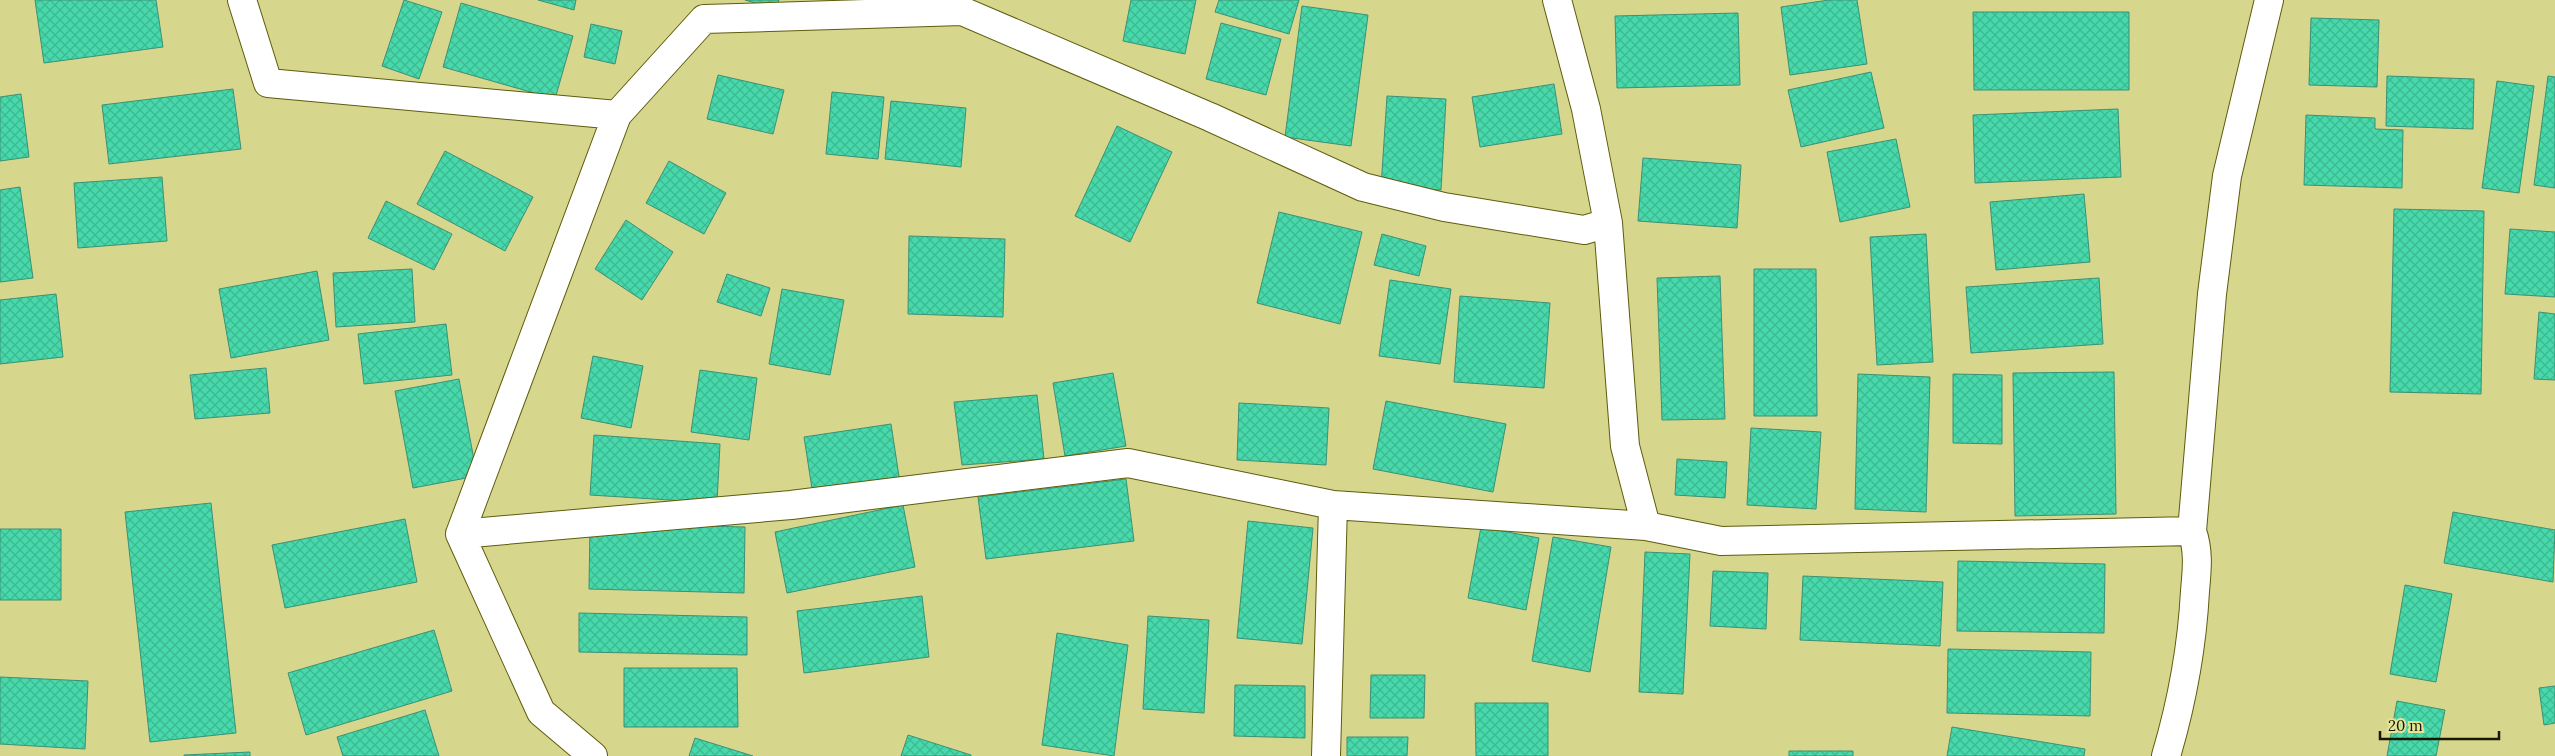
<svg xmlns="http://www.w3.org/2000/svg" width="2555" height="756" viewBox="0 0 2555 756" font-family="Lora,serif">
  <defs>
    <pattern id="building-cross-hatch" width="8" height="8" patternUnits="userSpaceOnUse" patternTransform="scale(1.25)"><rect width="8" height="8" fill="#47d8ab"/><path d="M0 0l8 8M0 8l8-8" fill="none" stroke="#3db991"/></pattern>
  </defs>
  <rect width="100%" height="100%" fill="#d7d68d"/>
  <path fill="url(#building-cross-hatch)" stroke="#3b9174" d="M 35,0 L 156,0 L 163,47 L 44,63 Z
    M 404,0 L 442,12 L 419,79 L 382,66 Z
    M 538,0 L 576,0 L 574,10 Z
    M 745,0 L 779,0 L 776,9 Z
    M 1131,0 L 1196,0 L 1185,54 L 1123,41 Z
    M 1219,0 L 1299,0 L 1289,34 L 1215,12 Z
    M 1829,0 L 1857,0 L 1867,64 L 1790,75 L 1781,7 Z
    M 461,3 L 573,36 L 555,99 L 443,67 Z
    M 1302,6 L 1368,15 L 1351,146 L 1285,137 Z
    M 1973,12 L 2129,12 L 2129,90 L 1974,90 Z
    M 1738,13 L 1740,85 L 1617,88 L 1615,16 Z
    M 2311,18 L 2379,20 L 2377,87 L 2309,85 Z
    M 1221,23 L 1281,39 L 1266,95 L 1206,79 Z
    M 591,24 L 622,31 L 615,64 L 584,57 Z
    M 1871,72 L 1884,128 L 1801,147 L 1788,90 Z
    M 718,75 L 784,90 L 773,134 L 707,119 Z
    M 2387,76 L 2474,79 L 2473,129 L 2386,126 Z
    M 2548,76 L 2555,77 L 2555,188 L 2534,185 Z
    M 2497,81 L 2534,86 L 2519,193 L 2482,188 Z
    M 1554,84 L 1562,134 L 1480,147 L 1472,97 Z
    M 233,89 L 241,149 L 109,164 L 102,105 Z
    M 832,92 L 884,97 L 878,159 L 826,154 Z
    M 21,94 L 29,157 L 0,161 L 0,97 Z
    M 1387,96 L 1446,99 L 1441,190 L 1381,187 Z
    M 891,101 L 966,108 L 961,167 L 885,159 Z
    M 2118,109 L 2121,177 L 1975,183 L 1973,115 Z
    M 2306,115 L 2375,118 L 2375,129 L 2403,130 L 2402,188 L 2304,185 Z
    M 1117,126 L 1172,152 L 1130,242 L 1075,216 Z
    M 1896,139 L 1910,207 L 1840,222 L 1827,152 Z
    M 445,151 L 533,197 L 505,251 L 417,204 Z
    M 1643,158 L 1741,165 L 1737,228 L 1638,221 Z
    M 669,161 L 726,193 L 704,234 L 646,203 Z
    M 162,177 L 167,241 L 78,248 L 74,183 Z
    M 20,187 L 33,278 L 0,282 L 0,190 Z
    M 2084,194 L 2090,262 L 1996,270 L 1990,202 Z
    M 386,201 L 452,234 L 434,270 L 368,238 Z
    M 2394,209 L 2484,211 L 2481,394 L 2390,392 Z
    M 1279,212 L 1362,232 L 1340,324 L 1257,303 Z
    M 626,220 L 673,252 L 642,300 L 595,269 Z
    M 2510,229 L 2555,232 L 2555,297 L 2505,294 Z
    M 1382,234 L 1426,246 L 1419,276 L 1374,265 Z
    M 1926,234 L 1933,362 L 1877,365 L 1870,237 Z
    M 909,236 L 1005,239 L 1003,317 L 908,314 Z
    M 412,269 L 415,322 L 336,327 L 333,273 Z
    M 1754,269 L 1816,269 L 1817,416 L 1754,416 Z
    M 317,271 L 329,340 L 231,358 L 219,289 Z
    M 727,274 L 770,288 L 761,316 L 717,302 Z
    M 1720,276 L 1725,419 L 1662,420 L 1657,278 Z
    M 2099,278 L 2103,344 L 1971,353 L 1966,287 Z
    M 1390,280 L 1451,289 L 1440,364 L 1379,356 Z
    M 782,289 L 844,300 L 830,375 L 769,364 Z
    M 56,294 L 63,357 L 0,364 L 0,300 Z
    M 1460,296 L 1550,303 L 1544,388 L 1454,382 Z
    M 2539,312 L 2555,314 L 2555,380 L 2534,379 Z
    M 446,324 L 452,375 L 364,384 L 358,334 Z
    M 593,356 L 643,366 L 631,428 L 581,418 Z
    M 266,368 L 270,413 L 195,419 L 190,375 Z
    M 700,370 L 757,378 L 749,440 L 691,432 Z
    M 2114,372 L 2116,514 L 2015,516 L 2013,373 Z
    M 1113,373 L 1126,446 L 1065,456 L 1053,383 Z
    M 1858,374 L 1930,377 L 1926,512 L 1855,509 Z
    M 1953,374 L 2002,375 L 2002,444 L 1953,443 Z
    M 459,379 L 477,476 L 413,488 L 395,391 Z
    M 1037,395 L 1044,459 L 962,465 L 954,402 Z
    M 1386,401 L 1506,424 L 1493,492 L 1373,469 Z
    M 1239,403 L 1329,408 L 1326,465 L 1237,460 Z
    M 891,424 L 900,483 L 813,495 L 804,437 Z
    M 1751,428 L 1821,432 L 1816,509 L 1747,505 Z
    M 594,435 L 720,444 L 717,503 L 590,495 Z
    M 1677,459 L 1727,462 L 1725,498 L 1675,495 Z
    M 1126,479 L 1134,541 L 986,559 L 978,497 Z
    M 211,503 L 236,733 L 150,742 L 125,512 Z
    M 903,505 L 915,567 L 787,593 L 775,532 Z
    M 2453,512 L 2555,530 L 2553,582 L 2444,563 Z
    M 405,519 L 417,582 L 285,608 L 272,545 Z
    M 1248,521 L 1313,528 L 1302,644 L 1237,638 Z
    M 590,523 L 745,527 L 744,593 L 589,589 Z
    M 1481,527 L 1539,538 L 1526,610 L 1468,598 Z
    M 0,529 L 61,529 L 61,600 L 0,600 Z
    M 1553,537 L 1611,547 L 1590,672 L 1532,661 Z
    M 1645,552 L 1690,554 L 1683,694 L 1639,692 Z
    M 1958,561 L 2105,564 L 2104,633 L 1957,631 Z
    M 1713,571 L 1768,573 L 1766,629 L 1710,626 Z
    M 1803,576 L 1943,582 L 1940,646 L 1800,640 Z
    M 2405,585 L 2452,594 L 2436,682 L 2390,674 Z
    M 922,596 L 929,657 L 804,673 L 797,611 Z
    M 579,613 L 747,617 L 747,655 L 579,652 Z
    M 1148,616 L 1209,620 L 1204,713 L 1143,709 Z
    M 434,630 L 452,691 L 306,735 L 288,673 Z
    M 1057,633 L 1128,645 L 1114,756 L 1042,745 Z
    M 1948,649 L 2091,652 L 2090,716 L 1947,713 Z
    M 624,668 L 737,668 L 738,727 L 624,727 Z
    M 1371,675 L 1425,675 L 1424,718 L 1370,718 Z
    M 0,677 L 88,681 L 85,749 L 0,744 Z
    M 1235,685 L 1305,686 L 1305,738 L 1234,736 Z
    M 2555,686 L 2555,723 L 2544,725 L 2539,688 Z
    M 2397,701 L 2445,710 L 2436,756 L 2387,756 Z
    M 1475,703 L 1548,703 L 1548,756 L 1476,756 Z
    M 425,710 L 439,756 L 343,756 L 337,737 Z
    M 1952,727 L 2085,749 L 2084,756 L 1947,756 Z
    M 908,735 L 971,755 L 971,756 L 901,756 Z
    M 1347,737 L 1408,737 L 1407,756 L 1347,756 Z
    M 695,738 L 753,756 L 689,756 Z
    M 1789,751 L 1853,751 L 1853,756 L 1789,756 Z
    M 250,752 L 250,756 L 184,756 L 184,755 Z"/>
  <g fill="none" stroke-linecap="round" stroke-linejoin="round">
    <defs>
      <path id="minor" d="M 242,0 L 268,83 L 617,115
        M 1557,0 L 1586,109 L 1608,223 L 1625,446 L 1646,526 L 1721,541 L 2192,531
        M 460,534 L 791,505 L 1128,463 L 1333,505 L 1646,526
        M 593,756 L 541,712 L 460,534 L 617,115 L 704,19 L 962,11 L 1210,117 L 1363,187 L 1444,207 L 1584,230 L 1608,223
        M 1326,756 L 1333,505
        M 2166,756 C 2182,702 2192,648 2195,591 C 2197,569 2199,551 2192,531 L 2212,294 L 2227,176 L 2269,0"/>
    </defs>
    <use href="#minor" stroke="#5e5c0d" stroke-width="30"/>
    <use href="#minor" stroke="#fff" stroke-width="28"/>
  </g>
  <path d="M2380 731v8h119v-8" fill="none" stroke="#181700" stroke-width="2.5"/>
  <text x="2388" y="731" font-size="15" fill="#181700" stroke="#e4e499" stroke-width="4" paint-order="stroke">20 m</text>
</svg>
